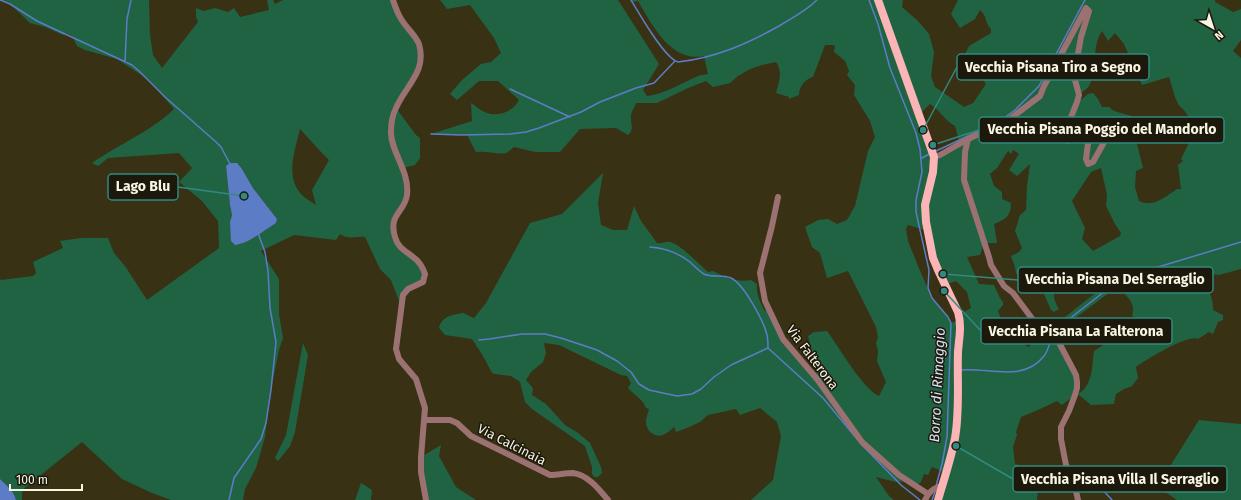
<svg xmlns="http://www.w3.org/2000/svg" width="1241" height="500" viewBox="0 0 1241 500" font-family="'Fira Sans',sans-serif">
  <rect width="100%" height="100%" fill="#383113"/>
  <path fill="#206343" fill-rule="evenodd" d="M 0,0 L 149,0 L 150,35 L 153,55 L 162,68 L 198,22 L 196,17 L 196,8 L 204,11 L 215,8 L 228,12 L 234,8 L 240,17 L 269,10 L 267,0 L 273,0 L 275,4 L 283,0 L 393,0 L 418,43 L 419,70 L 396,108 L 416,135 L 420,138 L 420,158 L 415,165 L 403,168 L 407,196 L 395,217 L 398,245 L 414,258 L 425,278 L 408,289 L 401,306 L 391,280 L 380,269 L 365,237 C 357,236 348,240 340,234 L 336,240 L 294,235 L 261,251 L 279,279 L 279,314 L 283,338 L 279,350 L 270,395 L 265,437 L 256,468 L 245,489 L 243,500 L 171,500 L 152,493 L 122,479 L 82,442 L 22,490 L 22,500 L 16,500 C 14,491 6,485 0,479 L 0,279 L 1,280 L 33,276 L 36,273 L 33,262 L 63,248 L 60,241 L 81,238 L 108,238 L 114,253 L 125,266 L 147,300 L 219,248 L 218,221 L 202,201 L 179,182 L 192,168 L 179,153 L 108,158 L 98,166 L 92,163 C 119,144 150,132 174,109 L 149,80 L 126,65 L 117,59 L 85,50 L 77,46 L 72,36 L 66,33 L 63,35 L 45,27 L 30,23 L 9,3 ZM 300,129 L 321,152 L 329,160 L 312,190 L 316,205 C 312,202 306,199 303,196 C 284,178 295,151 300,129 ZM 226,166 L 242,169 L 253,188 L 277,219 L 276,223 L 254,237 L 238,245 L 230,222 L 232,215 L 230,205 Z
    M 440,0 L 618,0 L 659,64 L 643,90 L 647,96 C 664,94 680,84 696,77 C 699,75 704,75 708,74 L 704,56 C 671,63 652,25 638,1 L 633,2 L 631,0 L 903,0 L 902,7 L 918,21 L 929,34 L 934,52 L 931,76 L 935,87 L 964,107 L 973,103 L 986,84 C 978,71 976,65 961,62 L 969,46 L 991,33 L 991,29 C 984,22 988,17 980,10 L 975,19 L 960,28 L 951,14 L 958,0 L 1215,0 L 1215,2 L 1233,12 L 1241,9 L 1241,40 L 1233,51 L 1241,58 L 1241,269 L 1219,275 L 1202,273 L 1197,283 C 1210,290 1213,296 1213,310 L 1223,315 L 1223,320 L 1218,322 L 1213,334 L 1209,332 L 1198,339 C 1188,334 1146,360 1136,367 L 1138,378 L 1132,386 L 1124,389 L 1116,394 L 1114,404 L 1091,405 L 1078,394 C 1093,386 1092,366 1094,351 L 1142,320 L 1132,316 C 1135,305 1131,301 1124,293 L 1115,294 L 1110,292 L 1074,319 L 1059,340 L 1076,375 L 1075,395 L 1062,405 L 1057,401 L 1038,410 L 1021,417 L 1016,432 L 1017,435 L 1013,447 L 1015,464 L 1036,469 L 1039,479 L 1037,500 L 939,500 L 946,473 L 932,467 L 928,475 L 924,474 L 921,482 L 915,487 L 907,481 L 896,482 L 876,477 L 889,496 L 894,500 L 751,500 L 773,480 L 781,436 L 777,422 L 760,408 L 740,415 L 736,409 L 708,415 L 700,422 L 687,428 L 676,432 L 674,427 C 671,430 667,433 663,435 C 655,438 646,431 646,422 C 646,418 648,413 649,409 L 646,408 C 642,398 635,396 628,388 L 631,383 L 627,376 L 621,375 L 559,345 L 544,343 L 546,353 L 543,362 L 531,372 L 526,380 L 533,388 L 532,395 L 546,404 L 565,425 L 578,433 L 590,443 L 601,467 L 602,473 L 598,477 L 594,477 L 592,474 L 592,467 L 585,446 L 532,409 L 525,402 L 520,382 L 511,376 L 495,374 L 492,373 L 483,356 L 472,339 L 445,335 L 439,328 C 442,316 452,315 463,313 L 474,318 L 486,303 L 530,223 L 562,214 L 603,173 L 598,203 L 601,225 L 613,230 L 627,230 L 634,206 L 641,221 L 657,243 C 662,244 665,241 670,242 C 680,244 699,264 708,272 L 713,271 C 724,277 738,283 751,280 L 757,284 C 756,294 760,302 765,311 L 768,310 L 786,346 L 813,371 L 820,374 L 816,367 L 808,336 L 814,332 L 827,331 C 839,347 862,388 879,396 L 886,382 L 877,361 L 878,351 L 876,343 L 878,338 L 876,327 L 848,271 L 827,278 L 820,253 L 812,247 L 805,227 L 818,220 L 828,219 L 837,224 L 847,220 L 855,206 L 868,151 L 875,137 L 870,121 L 854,95 L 855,85 L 847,75 L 849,71 L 845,61 L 834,52 L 835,46 L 832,45 L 825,45 L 813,77 C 805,79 799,87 799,95 L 789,99 L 789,97 L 776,93 C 779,82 783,72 776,62 L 762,65 L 750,69 L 738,76 L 730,83 L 713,87 L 706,81 L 688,88 L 657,103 L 636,103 C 635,106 631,112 631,116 C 630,123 635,129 628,135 L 616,128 L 580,129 L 560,152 L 535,152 L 514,147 C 512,148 509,152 506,153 C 501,155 485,151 476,152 L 467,135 L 431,134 L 472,121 L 471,103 C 476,106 481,111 487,113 C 499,117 514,111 519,100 L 498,81 L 479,81 L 457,100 L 450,94 L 462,80 L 481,64 L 491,62 L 501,53 L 494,38 L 470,5 L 447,9 ZM 1102,31 L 1108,41 L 1115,33 L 1124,44 L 1142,85 L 1169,77 C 1172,86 1174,96 1178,104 C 1180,107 1184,109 1186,113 C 1198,129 1189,143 1181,159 L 1183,161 L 1178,165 L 1181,189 L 1177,189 C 1165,197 1153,208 1139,201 L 1135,187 L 1136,171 L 1143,168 L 1136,140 L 1117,142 L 1103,145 L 1113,129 L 1130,127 L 1142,119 L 1114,111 L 1109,107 L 1102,107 L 1098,99 L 1093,93 L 1088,94 L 1078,102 L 1079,95 C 1082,92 1089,88 1090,84 C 1097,67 1092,45 1102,31 ZM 1020,57 L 1026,61 L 1027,76 L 999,81 C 1000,55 1006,68 1020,57 ZM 930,104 C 940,110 945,121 955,126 L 960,144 L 934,157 L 919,115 ZM 1013,150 L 1019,154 L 1009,170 L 1017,176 L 1030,164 L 1027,186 L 1026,210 L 1020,215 L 1015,231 L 1022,248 L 1019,252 L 1011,256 L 1015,267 L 1016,274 L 1027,268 L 1031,272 L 1039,289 L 1043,292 L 1051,310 L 1054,312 L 1059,309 C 1052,299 1053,287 1055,275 L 1075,277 L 1083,281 L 1100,284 L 1098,291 L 1046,332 C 1037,333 1034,341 1029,347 L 1009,337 L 1005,331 L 1004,326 L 998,311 L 1003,305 L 1003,302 L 1000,298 L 994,285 L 979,284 L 967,257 L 980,255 L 984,243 L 997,243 L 994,224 C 1005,220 1011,216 1011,203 L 1002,199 L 1002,192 L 994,186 L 990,174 L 997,168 L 1008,151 L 1011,154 ZM 1101,168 L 1107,195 L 1106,206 L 1115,224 L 1121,233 L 1120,236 L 1093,251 L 1082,239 L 1085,228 L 1072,201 L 1091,172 ZM 908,225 L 928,231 L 945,285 L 956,281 L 967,292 L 971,308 L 959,315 L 960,320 L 951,323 L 948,316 L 932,298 L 918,266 L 908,241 L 906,229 Z
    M 303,343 L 308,355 L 295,432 L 290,446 L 278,461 L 275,458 L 286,435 Z
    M 1199,420 L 1241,424 L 1241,500 L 1177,500 L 1155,485 L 1162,479 Z
    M 441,445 L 439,456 L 456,487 L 476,500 L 426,500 L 421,457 Z
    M 361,483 L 372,490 L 371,500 L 355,500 Z"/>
  <path fill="#5c7dc6" d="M 230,163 L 237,163 L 242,169 L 253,188 L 277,219 L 276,223 C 265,230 247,244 235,245 L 231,241 L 230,222 L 232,215 L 230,205 L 226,166 Z
    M 0,479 C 6,485 14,491 16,500 L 0,500 Z"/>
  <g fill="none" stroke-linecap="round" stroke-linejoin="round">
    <path stroke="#5c7dc6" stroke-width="1.5" d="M 0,0 L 10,4 L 37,21 L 132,65 L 139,71 L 165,97 L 216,142 L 221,147 L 230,164
      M 631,0 C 639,13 664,58 678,62 C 715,58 747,44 779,26 C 792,18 806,11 817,0
      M 869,0 L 878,24 L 890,68 L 916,133 L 920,149 L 922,172 L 916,200 L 916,212 L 929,270 L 928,288 L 932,298 L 948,317 L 951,323 L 947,437 L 942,464 L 936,486
      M 125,62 L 127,19 L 131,0
      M 510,89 L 570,117
      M 431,134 L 461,135 L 510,134 L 526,132 L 539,128 L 581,112 L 600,102 L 636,88 L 654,83 L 675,61
      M 936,151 L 1000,121 L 1015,110 L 1039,86 L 1085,0
      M 922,158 L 931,153
      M 650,247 C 665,248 677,252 690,262 C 694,266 699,271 704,274 C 712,278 722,274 731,278 C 744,284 764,322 767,335 C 768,339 768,344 768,348
      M 1054,333 L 1055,330 L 1118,281 L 1125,277 L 1241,242
      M 479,340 L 489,339 L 522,334 L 545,334 L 561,338 L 597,350 L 617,361 L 631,372 L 639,384 L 649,390 L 677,396 L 692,394 L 701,389 L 714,377 L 731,365 L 768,348
      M 768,348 L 823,398 L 857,439
      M 961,370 C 988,367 1023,383 1044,356 C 1048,351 1050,343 1052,336
      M 862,445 L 901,485 L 920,500
      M 1098,475 L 1101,488 L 1112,500
      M 229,500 L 234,478 L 261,439 L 266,423 L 271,390 L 276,342 L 270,308 L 268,271 L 265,252 L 258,233
      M 932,500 L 935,492"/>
    <path stroke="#9b7172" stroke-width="6" d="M 393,0 C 395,6 397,12 400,17 C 405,27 415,34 419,44 C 427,72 406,85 396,108 C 393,114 391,124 391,131 C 390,151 410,171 407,195 C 405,212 388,214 395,237 C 398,248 406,251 413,257 C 419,261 423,268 425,274 L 423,282 L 408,289 L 403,295 L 396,349 L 399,359 L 416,379 L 425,408 L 421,457 L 421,472 L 426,500
      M 968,139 L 965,152 L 964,180 L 989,257 L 991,265 L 1004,286 L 1013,293 L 1039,328 C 1044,333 1050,331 1055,335 L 1076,375 L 1077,382 L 1077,388 L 1075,395 L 1069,411 L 1061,427 L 1061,439 L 1066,465 L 1073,478 L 1078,500
      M 934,157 L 940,155 L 968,139 L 983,132 L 994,130 L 1002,125 L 1040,96 L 1044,86 L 1086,8 L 1089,11 L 1081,37 L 1074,76 L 1079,95 L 1077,102 L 1064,135 L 1064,138 L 1067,141 L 1078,130 L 1089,126 L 1090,128 L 1086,159 L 1088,164 L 1093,162 L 1112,128
      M 778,197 L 772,226 L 760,273 L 765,301 L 783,339 L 817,379 L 862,442 L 899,475 L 928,494
      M 425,420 L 450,420 L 457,423 L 471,436 L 550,475 C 558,475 565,473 573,473 C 588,475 599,489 608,500
      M 925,500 C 929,492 933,488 942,486"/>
    <path stroke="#fbb5b7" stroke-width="8" d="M 878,0 L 934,157 L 933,172 L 925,205 L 926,222 L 933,258 L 938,270 L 958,312 C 962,326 959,338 958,352 C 957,380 960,410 955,438 C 951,459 944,479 938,500"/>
  </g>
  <g text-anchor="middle" stroke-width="3" stroke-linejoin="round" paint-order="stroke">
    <g font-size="13" fill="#f9f5e3" stroke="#1c190c">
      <text transform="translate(813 357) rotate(53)" y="5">Via Falterona</text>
      <text transform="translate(512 444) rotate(27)" y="5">Via Calcinaia</text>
    </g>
    <g font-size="14" font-style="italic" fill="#d8e2f6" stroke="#1c190c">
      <text transform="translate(937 385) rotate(-87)" y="5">Borro di Rimaggio</text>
    </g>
  </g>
  <path fill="none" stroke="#328980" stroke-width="1.5" d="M923 130L957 67M933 145L979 130M244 196L178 187M943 274L1018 280M944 291L981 331M956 446L1013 479"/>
  <g fill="#328980" stroke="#1c190c" stroke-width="1.5">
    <circle cx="923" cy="130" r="4"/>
    <circle cx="933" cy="145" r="4"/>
    <circle cx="244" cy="196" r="4"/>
    <circle cx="943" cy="274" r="4"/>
    <circle cx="944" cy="291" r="4"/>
    <circle cx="956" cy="446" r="4"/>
  </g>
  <g fill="#1c190c" stroke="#328980" stroke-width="1.5">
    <rect x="957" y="54" width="192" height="26" rx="4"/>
    <rect x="979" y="117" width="245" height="26" rx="4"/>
    <rect x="108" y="174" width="70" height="26" rx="4"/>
    <rect x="1018" y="267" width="195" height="26" rx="4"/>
    <rect x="981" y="318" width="191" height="26" rx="4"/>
    <rect x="1013" y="466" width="214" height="26" rx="4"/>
  </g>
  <g font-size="14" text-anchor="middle" font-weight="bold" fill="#f9f5e3">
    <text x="1053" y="72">Vecchia Pisana Tiro a Segno</text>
    <text x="1102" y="134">Vecchia Pisana Poggio del Mandorlo</text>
    <text x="143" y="191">Lago Blu</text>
    <text x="1115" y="284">Vecchia Pisana Del Serraglio</text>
    <text x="1076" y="336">Vecchia Pisana La Falterona</text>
    <text x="1120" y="484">Vecchia Pisana Villa Il Serraglio</text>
  </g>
  <g transform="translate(1213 28) rotate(141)" stroke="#1c190c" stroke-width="3" paint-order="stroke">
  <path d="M0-3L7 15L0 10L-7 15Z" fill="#f9f5e3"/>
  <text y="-6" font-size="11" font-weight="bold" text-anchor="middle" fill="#f9f5e3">N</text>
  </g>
  <path d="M10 484v6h72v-6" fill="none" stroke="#f9f5e3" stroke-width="2"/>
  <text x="16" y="484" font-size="12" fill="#f9f5e3" stroke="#1c190c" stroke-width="3" paint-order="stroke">100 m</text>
</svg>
